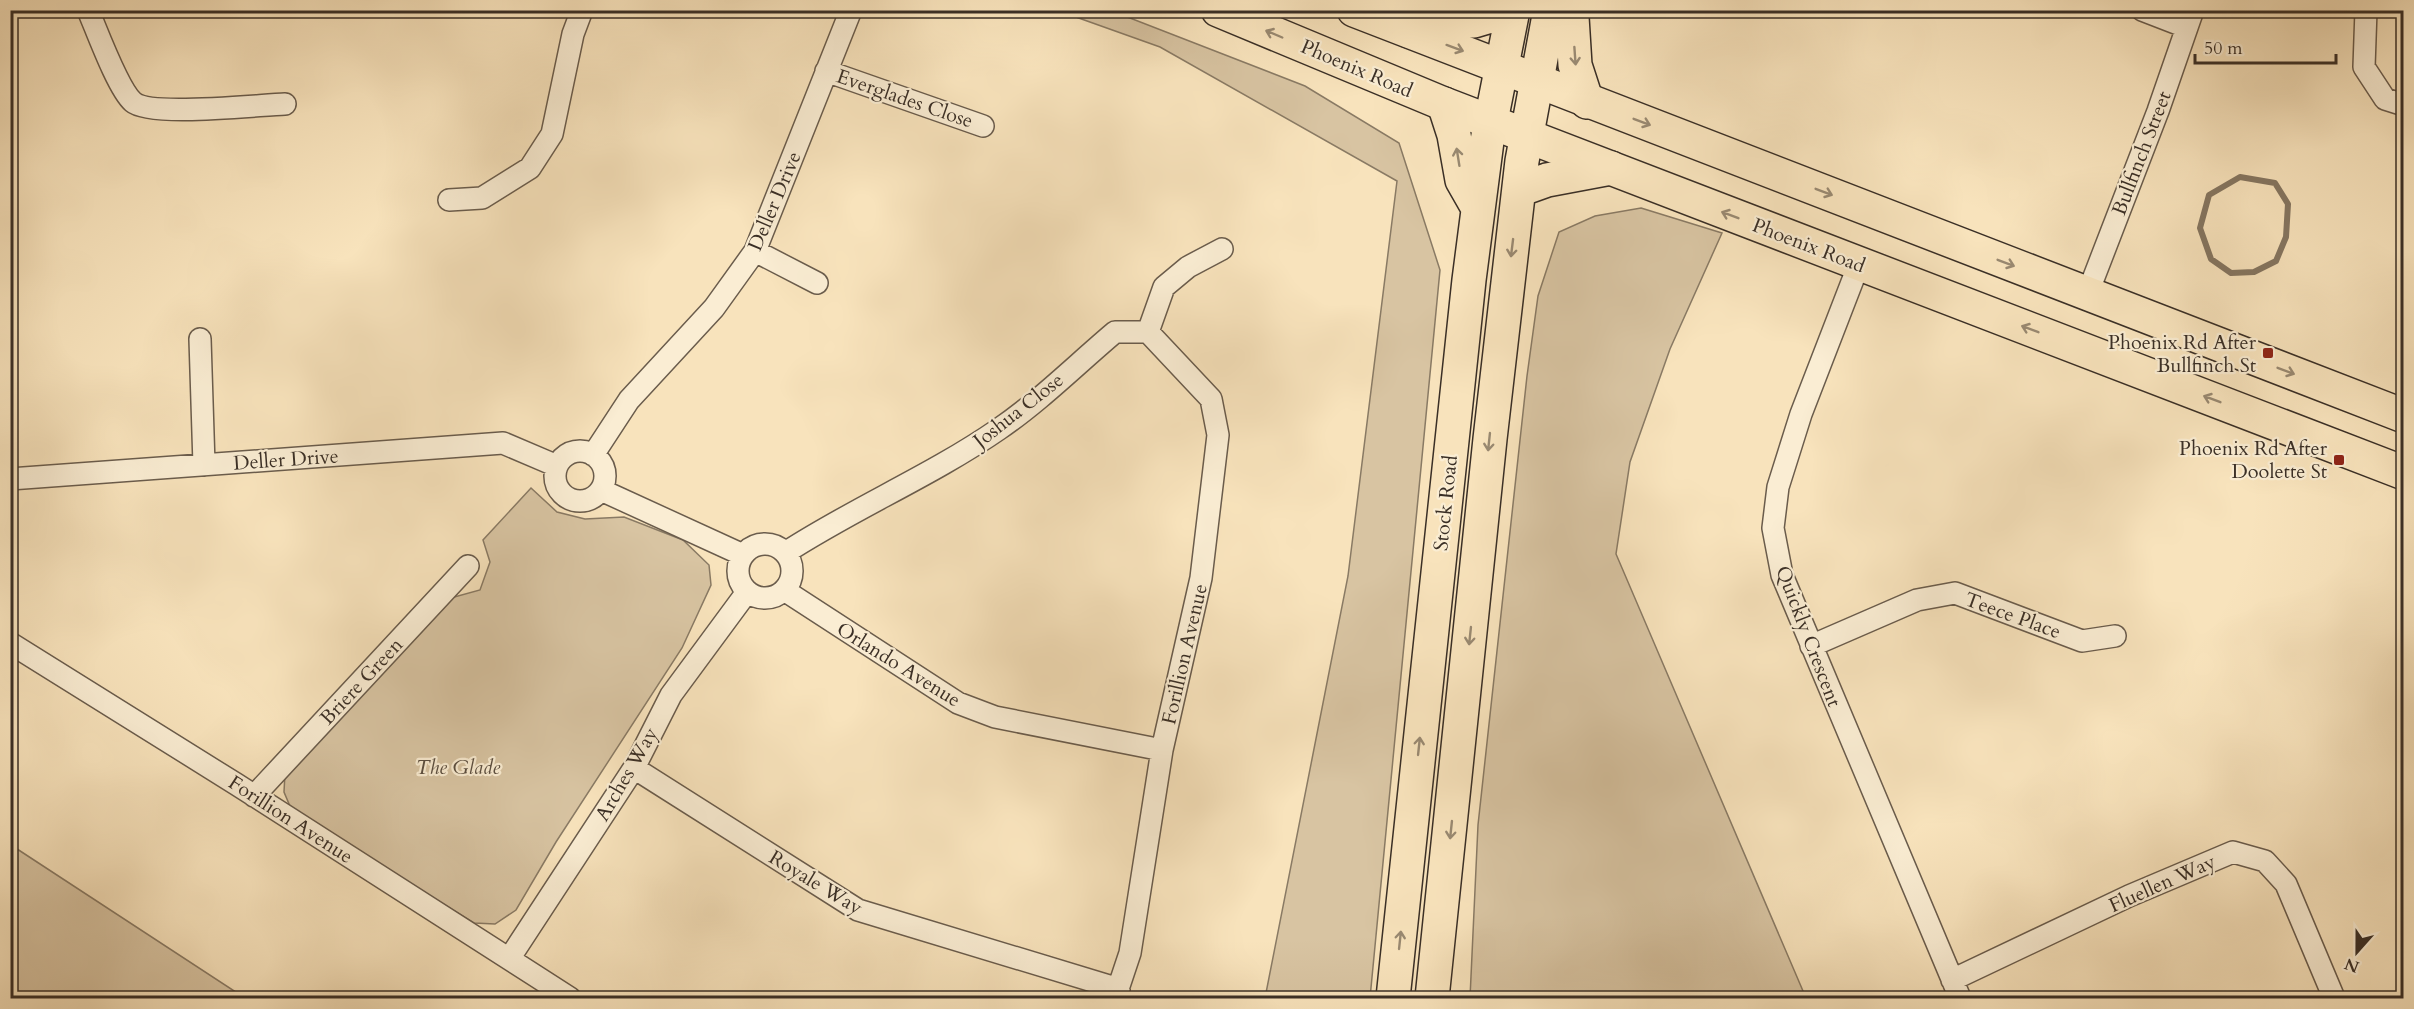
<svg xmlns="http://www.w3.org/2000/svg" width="2414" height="1009" viewBox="0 0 2414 1009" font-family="Cardo,serif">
  <rect width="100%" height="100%" fill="#f8e3bc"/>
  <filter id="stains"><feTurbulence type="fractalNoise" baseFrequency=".00333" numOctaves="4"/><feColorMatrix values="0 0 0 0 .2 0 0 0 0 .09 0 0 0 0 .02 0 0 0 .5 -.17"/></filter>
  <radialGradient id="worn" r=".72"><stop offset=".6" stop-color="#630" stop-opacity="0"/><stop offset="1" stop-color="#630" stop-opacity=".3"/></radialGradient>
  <path fill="#d8c4a2" stroke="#897a64" stroke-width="1.5" d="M 1059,11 L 1112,11 L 1305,86 L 1399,143 L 1440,270 L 1370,998 L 1265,998 L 1348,576 L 1397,181 L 1160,47 Z
    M 1641,208 L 1722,233 L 1670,349 L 1630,462 L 1616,554 L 1806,998 L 1470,998 L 1478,825 L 1527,376 L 1538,296 L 1559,232 L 1595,216 Z
    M 531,488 L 557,512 L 585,519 L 624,517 L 683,540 L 709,565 L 711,585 L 682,648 L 556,842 L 516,910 L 495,924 L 474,923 L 292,811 L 284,792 L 285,773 L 440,601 L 480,590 L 490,562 L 483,540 Z
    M 11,845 L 245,998 L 11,998 Z"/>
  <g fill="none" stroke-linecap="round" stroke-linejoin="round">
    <path stroke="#857661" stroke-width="6" d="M 2240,177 L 2275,183 L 2288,204 L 2286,237 L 2276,261 L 2254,272 L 2231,273 L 2211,259 L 2200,228 L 2209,195 Z"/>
    <defs>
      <path id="minor" d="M 88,10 C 97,31 118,89 133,102 C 150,117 257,105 285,104
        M 2142,10 L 2186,27
        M 2366,10 L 2364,67 L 2385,99 L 2404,105
        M 826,71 L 983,126
        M 449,200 L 482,198 L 530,168 L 552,134 L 573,34 L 582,10
        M 755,251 L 817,283
        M 1859,264 L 1801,414 L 1778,487 L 1773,528 L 1782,575 L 1960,998
        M 2087,295 L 2158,111 L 2193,10
        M 1148,332 L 1164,287 L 1188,267 L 1222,249
        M 200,339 L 204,465
        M555 476a25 25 0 1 1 50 0a25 25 0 1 1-50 0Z
        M 593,455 L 629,400 L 714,308 L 755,251 L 851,10
        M 10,479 L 503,443 L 557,466
        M 601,490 L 743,555
        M738 571a27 27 0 1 1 54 0a27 27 0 1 1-54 0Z
        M 785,553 C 854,508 931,476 999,429 C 1040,401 1077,364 1115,332 L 1148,332
        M 784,590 L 958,703 L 995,717 L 1162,750
        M 10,643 L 236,784 L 570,998
        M 1811,646 L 1917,600 L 1955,593 L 2082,641 L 2115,636
        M 634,768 L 858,910 L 1119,989
        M 254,796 L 468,566
        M 509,959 L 634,768 L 671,695 L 747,592
        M 1952,980 L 2129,896 L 2233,852 L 2265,861 L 2286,884 L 2334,998
        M 1115,998 L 1130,953 L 1162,750 L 1201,578 L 1218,435 L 1211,399 L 1148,332"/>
      <path id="primary" d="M 1218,10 L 1444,104 L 2404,473
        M 1354,10 L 2404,416"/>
      <path id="trunk" d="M 1568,10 L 1572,17 L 1575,65 L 1587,102
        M 1409,31 L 1439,21 L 1474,21 L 1511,10
        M 1444,104 L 1454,135 L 1462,180 L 1478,208
        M 1519,190 L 1547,180 L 1611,168
        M 1393,998 L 1469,280 L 1487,141 L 1513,10
        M 1432,998 L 1490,439 L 1522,161 L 1550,10"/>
    </defs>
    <use href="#minor" stroke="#6a5c4c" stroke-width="24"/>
    <use href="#primary" stroke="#3a2f26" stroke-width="36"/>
    <use href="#trunk" stroke="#3a2f26" stroke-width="36"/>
    <use href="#minor" stroke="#faedd3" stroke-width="21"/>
    <use href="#primary" stroke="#f8e3bc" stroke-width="33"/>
    <use href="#trunk" stroke="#f8e3bc" stroke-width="33"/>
  </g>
  <defs><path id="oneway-shaft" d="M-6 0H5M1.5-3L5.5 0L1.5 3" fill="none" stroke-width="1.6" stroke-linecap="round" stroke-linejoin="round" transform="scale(1.5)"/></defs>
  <g stroke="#998971">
    <use href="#oneway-shaft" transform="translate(1274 34) rotate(-157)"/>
    <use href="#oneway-shaft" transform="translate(1455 48) rotate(20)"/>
    <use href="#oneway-shaft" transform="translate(1575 56) rotate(86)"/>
    <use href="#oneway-shaft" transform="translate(1642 122) rotate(21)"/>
    <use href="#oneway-shaft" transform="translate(1458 157) rotate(-99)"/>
    <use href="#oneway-shaft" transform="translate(1824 192) rotate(21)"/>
    <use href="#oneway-shaft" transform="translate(1730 215) rotate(-159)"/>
    <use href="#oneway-shaft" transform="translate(1512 248) rotate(97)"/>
    <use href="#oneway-shaft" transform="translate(2006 263) rotate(21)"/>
    <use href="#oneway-shaft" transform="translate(2030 329) rotate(-159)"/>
    <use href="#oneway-shaft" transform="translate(2286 371) rotate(21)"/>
    <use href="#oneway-shaft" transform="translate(2212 399) rotate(-159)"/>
    <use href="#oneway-shaft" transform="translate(1489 442) rotate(96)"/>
    <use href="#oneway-shaft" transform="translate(1470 636) rotate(96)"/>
    <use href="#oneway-shaft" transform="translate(1419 746) rotate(-84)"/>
    <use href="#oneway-shaft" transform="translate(1451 830) rotate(96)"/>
    <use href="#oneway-shaft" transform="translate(1400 940) rotate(-84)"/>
  </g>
  <g fill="#8f2418" stroke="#faedd3" stroke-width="2">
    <rect x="2262" y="347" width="12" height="12" rx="3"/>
    <rect x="2333" y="454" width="12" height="12" rx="3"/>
  </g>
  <g text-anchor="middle" stroke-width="4.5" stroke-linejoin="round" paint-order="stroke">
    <g font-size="20" fill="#3a2f26" stroke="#faedd3">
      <text transform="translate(1357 68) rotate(23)" y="7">Phoenix Road</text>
      <text transform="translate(905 98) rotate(19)" y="7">Everglades Close</text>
      <text transform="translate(2141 153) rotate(-69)" y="7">Bullfinch Street</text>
      <text transform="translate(774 201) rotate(-67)" y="7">Deller Drive</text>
      <text transform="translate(1809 245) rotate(21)" y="7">Phoenix Road</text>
      <text transform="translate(1018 410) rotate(-38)" y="7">Joshua Close</text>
      <text transform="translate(286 459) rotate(-4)" y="7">Deller Drive</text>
      <text transform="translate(1445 503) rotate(-84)" y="7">Stock Road</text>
      <text transform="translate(2013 615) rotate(20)" y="7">Teece Place</text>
      <text transform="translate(1809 636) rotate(69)" y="7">Quickly Crescent</text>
      <text transform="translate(1184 654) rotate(-77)" y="7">Forillion Avenue</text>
      <text transform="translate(899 664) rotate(32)" y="7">Orlando Avenue</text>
      <text transform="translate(361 681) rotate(-47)" y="7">Briere Green</text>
      <text transform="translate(626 774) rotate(-60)" y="7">Arches Way</text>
      <text transform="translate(291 819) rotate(33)" y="7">Forillion Avenue</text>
      <text transform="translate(816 882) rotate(31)" y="7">Royale Way</text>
      <text transform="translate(2162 883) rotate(-24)" y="7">Fluellen Way</text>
    </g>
    <g font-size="20" fill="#3a2f26" stroke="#faedd3" text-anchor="end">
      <text x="2256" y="349">Phoenix Rd After<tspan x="2256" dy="23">Bullfinch St</tspan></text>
      <text x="2327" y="455">Phoenix Rd After<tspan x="2327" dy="23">Doolette St</tspan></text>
    </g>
    <g font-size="20" font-style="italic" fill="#5a4d3f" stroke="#faedd3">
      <text x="458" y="774">The Glade</text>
    </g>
  </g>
  <rect width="2414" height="1009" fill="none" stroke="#f8e3bc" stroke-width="36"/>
  <rect x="12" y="12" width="2390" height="985" fill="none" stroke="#3a2f26" stroke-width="3"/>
  <rect x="18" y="18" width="2378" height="973" fill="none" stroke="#3a2f26" stroke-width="1.5"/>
  <g transform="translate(2357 952) rotate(201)" stroke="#faedd3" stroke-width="4.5" paint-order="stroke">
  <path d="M0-4.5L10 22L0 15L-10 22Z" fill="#3a2f26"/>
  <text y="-9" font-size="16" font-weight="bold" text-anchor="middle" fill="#3a2f26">N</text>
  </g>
  <path d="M2195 54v9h141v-9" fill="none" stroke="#3a2f26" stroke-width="3"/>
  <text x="2204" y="54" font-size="18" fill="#3a2f26" stroke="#faedd3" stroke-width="4.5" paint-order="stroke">50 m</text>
  <rect width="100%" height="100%" filter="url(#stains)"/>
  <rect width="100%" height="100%" fill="url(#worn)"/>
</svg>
